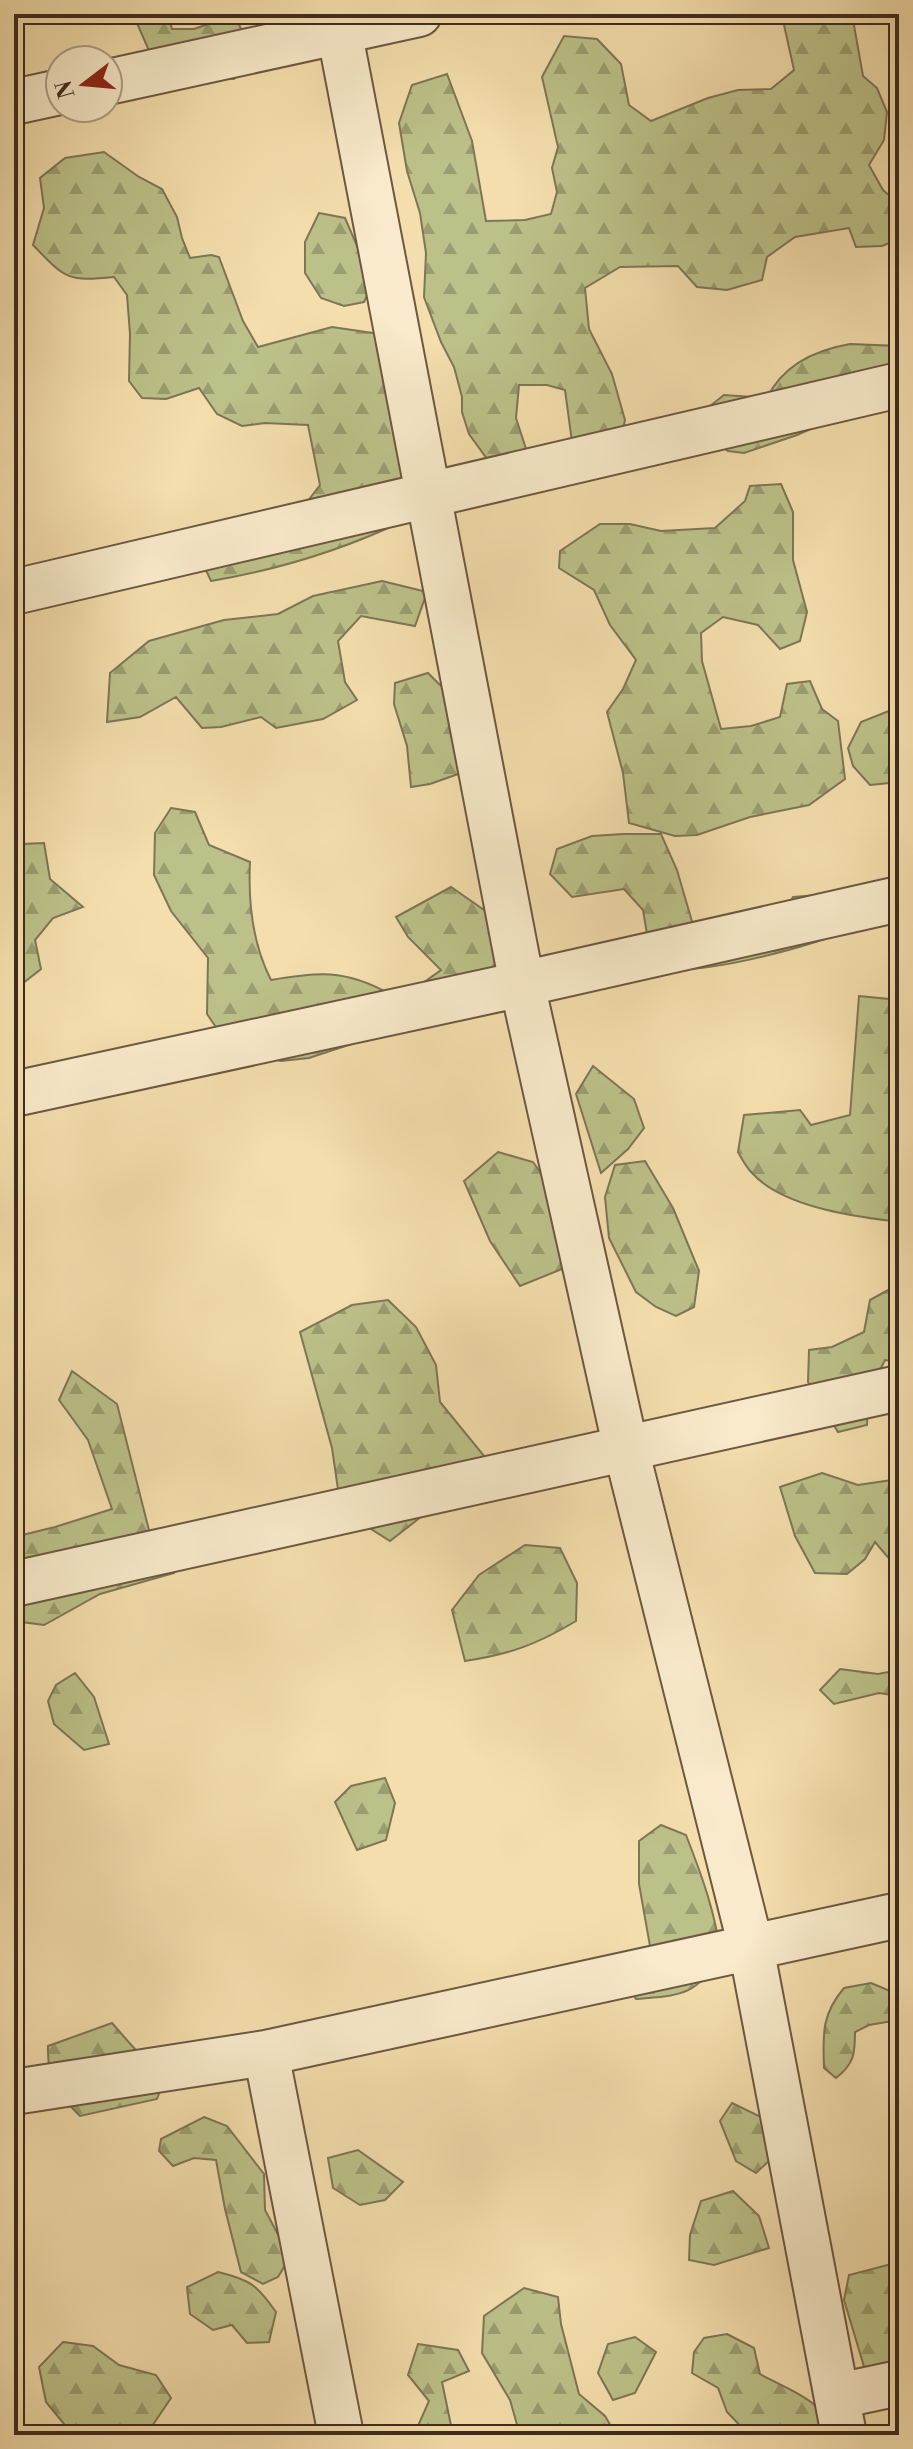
<svg xmlns="http://www.w3.org/2000/svg" width="913" height="2449" viewBox="0 0 913 2449" font-family="'Libre Bodoni',serif">
  <defs>
    <pattern id="forest-firs" width="22" height="20" patternUnits="userSpaceOnUse" patternTransform="scale(2)"><rect width="22" height="20" fill="#bcc189"/><path d="M5 1l3.5 6h-7zM16 11l3.5 6h-7z" fill="#9a9d6f"/></pattern>
  </defs>
  <rect width="100%" height="100%" fill="#f4dead"/>
  <filter id="stains"><feTurbulence type="fractalNoise" baseFrequency=".0025" numOctaves="4"/><feColorMatrix values="0 0 0 0 .2 0 0 0 0 .09 0 0 0 0 .02 0 0 0 .5 -.17"/></filter>
  <radialGradient id="worn" r=".72"><stop offset=".6" stop-color="#630" stop-opacity="0"/><stop offset="1" stop-color="#630" stop-opacity=".3"/></radialGradient>
  <path fill="url(#forest-firs)" stroke="#7e7654" stroke-width="2" d="M 133,14 L 168,14 L 172,29 L 194,29 L 235,15 L 252,55 L 234,79 L 214,77 L 153,60 Z
    M 790,14 L 852,14 L 863,76 L 877,88 L 887,112 L 884,140 L 869,165 L 883,190 L 899,204 L 899,239 L 882,246 L 856,247 L 849,228 L 795,237 L 767,257 L 762,280 L 727,290 L 697,287 L 678,266 L 620,267 L 585,288 L 589,329 L 612,374 L 625,420 L 616,459 L 572,442 L 565,390 L 547,385 L 519,385 L 516,418 L 526,449 L 526,471 L 503,481 L 469,434 L 462,412 L 462,397 L 454,367 L 441,342 L 424,297 L 426,253 L 420,213 L 407,171 L 399,123 L 412,85 L 447,74 L 472,141 L 486,221 L 525,220 L 551,214 L 557,192 L 552,168 L 558,147 L 542,77 L 564,36 L 597,39 L 621,64 L 629,105 L 651,121 L 708,98 L 738,90 L 771,89 L 794,70 L 784,25 Z
    M 104,152 L 139,177 L 162,189 L 177,217 L 182,238 L 190,258 L 211,255 L 219,257 L 243,321 L 258,347 L 332,327 L 386,335 L 411,434 L 401,522 C 342,550 276,570 211,581 L 195,547 L 304,506 L 320,485 L 308,425 L 265,423 L 242,426 L 217,414 L 199,388 L 166,399 L 142,398 L 129,381 L 130,334 L 127,295 L 114,277 C 66,282 65,278 33,245 L 44,208 L 40,178 L 65,158 Z
    M 319,213 L 345,218 L 373,283 L 364,302 L 344,306 L 321,298 L 305,273 L 305,242 Z
    M 850,344 L 899,346 L 899,376 L 831,420 L 797,435 L 744,453 L 728,451 L 706,437 L 710,406 L 724,395 L 767,398 C 783,365 815,350 850,344 Z
    M 781,484 L 793,512 L 793,560 L 807,612 L 800,641 L 780,649 L 758,625 L 723,617 L 701,633 L 702,661 L 721,729 L 751,726 L 780,717 L 787,684 L 810,681 L 822,709 L 838,721 L 845,779 L 809,805 L 750,817 L 697,835 L 675,836 L 629,823 L 623,773 L 607,712 L 623,689 L 636,660 L 610,625 L 594,590 L 559,568 L 560,551 L 600,524 L 630,524 L 661,531 L 715,528 L 745,501 L 750,486 Z
    M 382,581 L 427,592 L 415,626 L 361,616 L 338,641 L 345,682 L 357,700 L 323,719 L 276,728 L 261,717 L 221,727 L 202,728 L 176,697 L 140,717 L 107,722 L 110,673 L 149,641 L 224,620 L 278,614 L 313,596 Z
    M 428,673 L 455,700 L 461,773 L 430,784 L 411,787 L 407,746 L 394,704 L 395,683 Z
    M 899,707 L 899,782 L 870,785 L 853,766 L 848,748 L 861,722 Z
    M 171,808 L 195,812 L 209,845 L 250,862 C 248,903 252,943 271,980 C 318,972 344,969 388,993 L 420,985 L 441,970 L 408,937 L 396,917 L 451,887 L 487,912 L 499,960 L 501,1004 L 394,1030 L 309,1058 L 281,1061 L 250,1053 L 222,1036 L 207,1014 L 208,958 L 171,911 L 154,875 L 155,833 Z
    M 623,834 L 661,834 L 677,870 L 693,925 L 778,920 L 793,897 L 830,894 L 833,936 C 794,950 712,972 672,969 L 647,934 L 643,910 L 624,889 L 572,897 L 550,874 L 557,849 L 592,836 Z
    M 44,843 L 50,879 L 83,907 L 53,918 L 35,940 L 41,969 L 22,984 L 14,976 L 14,867 L 22,844 Z
    M 859,996 L 899,1000 L 899,1213 L 892,1221 C 850,1216 782,1206 752,1173 C 746,1167 742,1159 738,1152 L 744,1115 L 800,1110 L 811,1125 L 850,1115 Z
    M 593,1066 L 634,1099 L 644,1128 L 628,1149 L 601,1173 L 576,1094 Z
    M 498,1152 L 533,1162 L 567,1209 L 562,1269 L 520,1286 L 490,1241 L 464,1181 Z
    M 645,1161 L 673,1208 L 699,1271 L 694,1307 L 676,1316 L 656,1307 L 636,1292 L 609,1238 L 605,1197 L 615,1165 Z
    M 890,1289 L 899,1311 L 899,1362 L 885,1360 L 868,1393 L 867,1425 L 838,1432 L 808,1382 L 809,1350 L 832,1347 L 864,1332 L 870,1300 Z
    M 388,1300 L 416,1327 L 436,1365 L 440,1402 L 485,1457 L 486,1493 L 426,1513 L 390,1541 L 341,1510 L 332,1448 L 300,1332 L 352,1305 Z
    M 72,1371 L 117,1404 L 151,1538 L 176,1550 L 174,1573 L 100,1594 L 44,1625 L 14,1621 L 14,1537 L 55,1527 L 112,1509 L 88,1440 L 59,1400 Z
    M 822,1473 L 858,1485 L 899,1479 L 899,1559 L 892,1562 L 875,1542 L 865,1559 L 847,1574 L 815,1573 L 795,1536 L 780,1487 Z
    M 525,1545 L 560,1548 L 577,1583 L 576,1621 C 536,1645 510,1654 465,1661 L 452,1610 L 479,1575 Z
    M 840,1669 L 878,1674 L 899,1670 L 899,1696 L 879,1693 L 834,1704 L 820,1690 Z
    M 75,1673 L 94,1697 L 109,1744 L 84,1750 L 54,1724 L 48,1701 L 56,1685 Z
    M 385,1778 L 395,1803 L 386,1840 L 357,1850 L 335,1802 L 351,1786 Z
    M 661,1825 L 686,1835 C 702,1876 716,1914 721,1958 C 693,1997 681,1995 636,1999 L 621,1975 L 653,1963 L 639,1884 L 639,1841 Z
    M 871,1983 L 888,1990 L 899,2001 L 899,2020 L 869,2025 L 855,2032 C 855,2054 854,2064 836,2078 L 824,2068 C 823,2035 821,2015 844,1988 Z
    M 112,2023 L 140,2055 L 166,2075 L 157,2099 L 80,2116 C 57,2094 47,2079 48,2046 Z
    M 732,2103 L 759,2116 L 780,2137 L 772,2158 L 756,2173 L 736,2161 L 720,2121 Z
    M 204,2117 L 227,2126 L 264,2174 L 265,2210 L 290,2257 L 278,2277 L 263,2284 L 241,2272 L 225,2209 L 216,2160 L 194,2158 L 173,2166 L 159,2151 L 161,2139 Z
    M 358,2150 L 403,2182 L 385,2200 L 360,2205 L 333,2188 L 328,2158 Z
    M 733,2191 L 759,2216 L 769,2248 L 714,2265 L 689,2260 L 690,2235 L 701,2201 Z
    M 899,2262 L 899,2394 L 865,2370 L 844,2300 L 849,2275 Z
    M 218,2272 C 251,2280 257,2285 276,2312 L 269,2342 L 247,2343 L 232,2325 L 213,2330 L 190,2314 L 187,2287 Z
    M 524,2288 L 558,2297 L 561,2324 L 579,2394 L 605,2416 L 616,2435 L 520,2435 L 510,2400 L 482,2353 L 484,2316 Z
    M 727,2334 L 754,2348 L 760,2374 C 790,2391 824,2399 833,2435 L 749,2435 L 727,2412 L 718,2388 L 692,2373 L 694,2352 L 704,2338 Z
    M 635,2337 L 656,2352 L 635,2393 L 613,2400 L 598,2373 L 608,2344 Z
    M 63,2342 L 93,2346 L 119,2365 L 156,2375 L 171,2398 L 146,2435 L 73,2435 L 46,2402 L 39,2367 Z
    M 418,2344 L 458,2350 L 469,2371 L 442,2382 L 453,2435 L 414,2435 L 429,2401 L 408,2375 Z"/>
  <g fill="none" stroke-linecap="round" stroke-linejoin="round">
    <defs>
      <path id="minor" d="M 336,14 L 522,984 L 626,1449 L 751,1947 L 844,2435
        M 108,82 L 419,14
        M 14,102 L 60,92
        M 14,592 L 899,385
        M 14,1094 L 522,984 L 899,899
        M 14,1584 L 899,1388
        M 266,2053 L 341,2435
        M 14,2092 L 266,2053 L 899,1915
        M 838,2396 L 899,2383"/>
    </defs>
    <use href="#minor" stroke="#6d5842" stroke-width="48"/>
    <use href="#minor" stroke="#f8eaca" stroke-width="44"/>
  </g>
  <rect width="913" height="2449" fill="none" stroke="#f4dead" stroke-width="48"/>
  <rect x="16" y="16" width="881" height="2417" fill="none" stroke="#402b1e" stroke-width="4"/>
  <rect x="24" y="24" width="865" height="2401" fill="none" stroke="#402b1e" stroke-width="2"/>
  <g transform="translate(84 84) rotate(254)"><circle r="38" fill="#f8eaca" stroke="#ae9e85" stroke-width="2"/>
  <path d="M0-6L14 30L0 20L-14 30Z" fill="#8f2418"/>
  <text y="-12" font-size="22" font-weight="bold" text-anchor="middle" fill="#402b1e">N</text>
  </g>
  <rect width="100%" height="100%" filter="url(#stains)"/>
  <rect width="100%" height="100%" fill="url(#worn)"/>
</svg>
